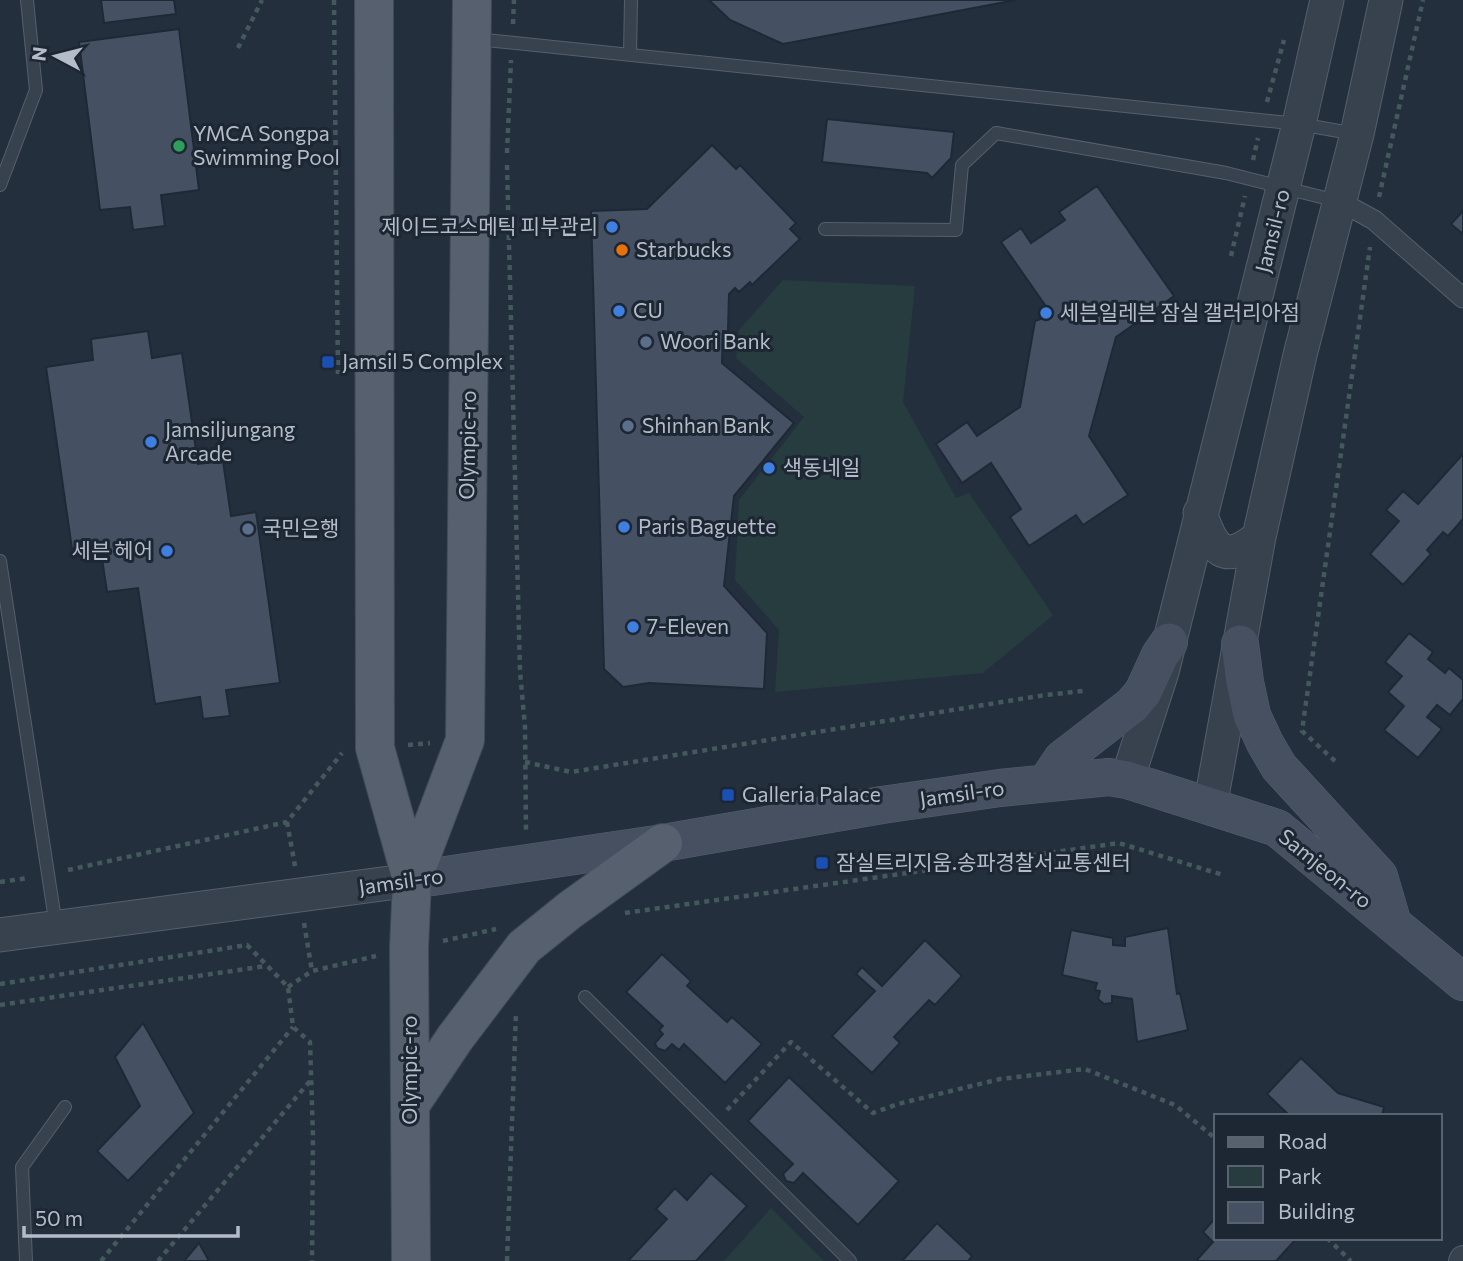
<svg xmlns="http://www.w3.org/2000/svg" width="1463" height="1261" viewBox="0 0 1463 1261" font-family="Commissioner,'Noto Sans KR',sans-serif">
  <rect width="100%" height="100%" fill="#242f3e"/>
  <path fill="#263c3f" d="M 783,280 L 915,286 L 903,402 L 956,498 L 969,493 L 1053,615 L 983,673 L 775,692 L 779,630 L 735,580 L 739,500 L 804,417 L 736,358 L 739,330 Z
    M 771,1208 L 824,1261 L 724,1261 Z"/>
  <path fill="#455162" stroke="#1f2835" stroke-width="2" d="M 101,0 L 174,0 L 176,14 L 104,23 Z
    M 709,0 L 1016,0 L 783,44 L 730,20 Z
    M 179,29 L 199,190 L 161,195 L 165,226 L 133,230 L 130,207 L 100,210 L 79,42 Z
    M 827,119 L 954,132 L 951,158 L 932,178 L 927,173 L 822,162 Z
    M 712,145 L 736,169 L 740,165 L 796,223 L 790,229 L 800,239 L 752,285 L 750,282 L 739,292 L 735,288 L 729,294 L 728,331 L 723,331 L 722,363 L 794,423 L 734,496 L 724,586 L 767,633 L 764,689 L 649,683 L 623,687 L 604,669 L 591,211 L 647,209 Z
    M 1097,186 L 1174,296 L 1116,337 L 1089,436 L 1128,495 L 1083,525 L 1076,515 L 1029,546 L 1010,517 L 1021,509 L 991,463 L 962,483 L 936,444 L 967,422 L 977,436 L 1020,407 L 1035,321 L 1052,315 L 1001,242 L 1021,228 L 1031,243 L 1065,220 L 1059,212 Z
    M 1463,211 L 1463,234 L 1451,224 Z
    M 148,331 L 152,358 L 182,353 L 198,464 L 223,461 L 231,516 L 256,512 L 280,683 L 226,690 L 230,716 L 203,719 L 200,697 L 155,704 L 138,588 L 107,592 L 100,545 L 72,549 L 46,367 L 93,360 L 91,339 Z
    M 1463,454 L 1463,519 L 1448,536 L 1443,532 L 1427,550 L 1431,554 L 1403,585 L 1370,554 L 1399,521 L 1386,510 L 1403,491 L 1418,504 Z
    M 1409,633 L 1433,652 L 1428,659 L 1445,673 L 1449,668 L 1463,680 L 1463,699 L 1450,715 L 1437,705 L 1427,717 L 1442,729 L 1418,758 L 1384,730 L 1404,706 L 1388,692 L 1402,676 L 1385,662 Z
    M 1168,928 L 1177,994 L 1180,993 L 1188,1030 L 1137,1042 L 1132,999 L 1112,996 L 1112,1003 L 1104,1004 L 1098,999 L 1100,991 L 1095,990 L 1097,983 L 1062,975 L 1071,930 L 1113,938 L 1113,945 L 1125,946 L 1125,937 Z
    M 925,940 L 962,976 L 935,1005 L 929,1000 L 894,1037 L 900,1043 L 872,1073 L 832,1036 L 875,991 L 856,974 L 862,967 L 882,986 Z
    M 662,954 L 691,981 L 687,986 L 727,1022 L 732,1017 L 762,1044 L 725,1083 L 684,1044 L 679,1050 L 672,1044 L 665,1051 L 657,1048 L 655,1043 L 663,1034 L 659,1030 L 663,1026 L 626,992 Z
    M 143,1023 L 194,1113 L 128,1181 L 97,1151 L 140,1106 L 115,1057 Z
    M 1301,1058 L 1338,1093 L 1384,1107 L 1382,1116 L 1290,1116 L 1267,1094 Z
    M 789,1077 L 899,1181 L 858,1225 L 803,1173 L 794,1183 L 786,1181 L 783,1174 L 793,1164 L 748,1121 Z
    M 711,1173 L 747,1206 L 696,1261 L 628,1261 L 667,1219 L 656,1209 L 675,1188 L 687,1200 Z
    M 1216,1217 L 1216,1238 L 1297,1238 L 1276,1261 L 1196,1261 L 1213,1242 L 1203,1232 Z
    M 937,1223 L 972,1256 L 968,1261 L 902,1261 Z
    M 199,1243 L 209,1261 L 184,1261 Z"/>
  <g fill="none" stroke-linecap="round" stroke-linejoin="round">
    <defs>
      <path id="service" d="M 476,39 L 1299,124 L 1356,134
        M 630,55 L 631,0
        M 0,185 L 36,90 L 27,0
        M 825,229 L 956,230 L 962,165 L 996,133 L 1226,173 L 1337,201
        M 0,561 L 56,926
        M 585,997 L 850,1261
        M 26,1261 L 22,1167 L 65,1107"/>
      <path id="pedestrian" d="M 1341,202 L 1374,220 L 1463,298"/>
      <path id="minor" d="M 1462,1261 L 1463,1259"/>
      <path id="tertiary" d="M 1200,513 C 1213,550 1224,566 1259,537
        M 1127,780 L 1162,672 L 1299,124 L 1327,0
        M 1210,807 L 1259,537 L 1300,355 L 1357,134 L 1386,0
        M 0,935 L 412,880"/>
      <path id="secondary" d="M 1240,644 L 1245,682 L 1252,715 L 1265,743 L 1279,767 L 1379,876 L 1393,924
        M 1046,783 L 1062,759 L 1132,705 L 1143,692 L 1160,655 L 1169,642
        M 412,880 L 663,843 L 882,805 L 1000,788 L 1109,777 L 1127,780 L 1277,828 L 1463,982"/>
      <path id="primary" d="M 374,0 L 375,748 L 412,880
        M 410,1105 L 455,1038 L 524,947 L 570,910 L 663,843
        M 411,1261 L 409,948 L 412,880 L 465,740 L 472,0"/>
    </defs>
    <use href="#service" stroke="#565f6c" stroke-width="14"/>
    <use href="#pedestrian" stroke="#565f6c" stroke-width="21"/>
    <use href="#minor" stroke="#565f6c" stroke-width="28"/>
    <use href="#tertiary" stroke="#565f6c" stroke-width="35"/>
    <use href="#secondary" stroke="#565f6c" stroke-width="38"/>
    <use href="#primary" stroke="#414a57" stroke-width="40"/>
    <path stroke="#44595c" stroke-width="4.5" stroke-dasharray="5 5" stroke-linecap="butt" d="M 334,0 L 338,374
      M 513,24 L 514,0
      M 238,48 L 262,0
      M 1267,102 L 1284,40
      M 507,153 L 511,60
      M 1253,160 L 1258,138
      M 507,165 L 520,671 L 525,727 L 526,832
      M 1379,197 L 1423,0
      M 1231,256 L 1245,196
      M 408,745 L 430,743
      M 1335,761 L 1302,731 L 1370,247
      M 525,762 L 571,772 L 1045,695 L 1083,691
      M 287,822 L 295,866
      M 68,870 L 287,822 L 342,753
      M 0,882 L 28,878
      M 625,913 L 1119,843 L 1223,875
      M 304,923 L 312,971
      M 443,941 L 496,929
      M 0,984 L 247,945 L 288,987 L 293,1027 L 310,1042 L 313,1136 L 312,1261
      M 288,987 L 312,971 L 376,956
      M 0,1005 L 266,966
      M 727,1110 L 791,1042 L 873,1113 L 898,1104 L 1000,1079 L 1085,1069 L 1175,1105 L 1216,1139
      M 1327,1238 L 1351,1261
      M 101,1261 L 293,1027
      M 158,1261 L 310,1081
      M 507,1261 L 516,1012"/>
    <use href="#service" stroke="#38414e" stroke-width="12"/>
    <use href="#pedestrian" stroke="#38414e" stroke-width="19"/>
    <use href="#minor" stroke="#38414e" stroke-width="26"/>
    <use href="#tertiary" stroke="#38414e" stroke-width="33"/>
    <use href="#secondary" stroke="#465061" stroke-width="37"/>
    <use href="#primary" stroke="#56606e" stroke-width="38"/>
  </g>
  <circle fill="#2e9e5b" stroke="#1d2633" stroke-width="2.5" cx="179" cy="146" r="7"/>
  <g fill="#3f7fe0" stroke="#1d2633" stroke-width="2.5">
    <circle cx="612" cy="227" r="7"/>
    <circle cx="619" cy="311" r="7"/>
    <circle cx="1046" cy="313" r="7"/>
    <circle cx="151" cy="442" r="7"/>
    <circle cx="769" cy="468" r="7"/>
    <circle cx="624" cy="527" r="7"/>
    <circle cx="167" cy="551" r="7"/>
    <circle cx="633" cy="627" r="7"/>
  </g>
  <circle fill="#e8710a" stroke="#1d2633" stroke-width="2.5" cx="622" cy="250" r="7"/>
  <g fill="#5c6f8a" stroke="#1d2633" stroke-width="2.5">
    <circle cx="646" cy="342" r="7"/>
    <circle cx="628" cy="426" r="7"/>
    <circle cx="248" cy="529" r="7"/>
  </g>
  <g fill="#1a4fb4" stroke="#1d2633" stroke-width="2.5">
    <rect x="321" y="355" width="14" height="14" rx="3.5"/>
    <rect x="721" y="788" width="14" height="14" rx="3.5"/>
    <rect x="815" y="856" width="14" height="14" rx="3.5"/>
  </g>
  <g text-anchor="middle" stroke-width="6" stroke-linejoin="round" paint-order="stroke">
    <g font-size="21" fill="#b4bcc9" stroke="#1d2633" text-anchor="start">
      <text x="193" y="141">YMCA Songpa<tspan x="193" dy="24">Swimming Pool</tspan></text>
      <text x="598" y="234" text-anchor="end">제이드코스메틱 피부관리</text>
      <text x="636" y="257">Starbucks</text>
      <text x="633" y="318">CU</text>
      <text x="1060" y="320">세븐일레븐 잠실 갤러리아점</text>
      <text x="660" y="349">Woori Bank</text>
      <text x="342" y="369">Jamsil 5 Complex</text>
      <text x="642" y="433">Shinhan Bank</text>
      <text x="165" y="437">Jamsiljungang<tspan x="165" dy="24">Arcade</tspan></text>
      <text x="783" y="475">색동네일</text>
      <text x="638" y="534">Paris Baguette</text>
      <text x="262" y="536">국민은행</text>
      <text x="153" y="558" text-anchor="end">세븐 헤어</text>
      <text x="647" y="634">7-Eleven</text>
      <text x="742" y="802">Galleria Palace</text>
      <text x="836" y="870">잠실트리지움.송파경찰서교통센터</text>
    </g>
    <g font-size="21" fill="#b4bcc9" stroke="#1d2633">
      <text transform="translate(1273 231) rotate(-76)" y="7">Jamsil-ro</text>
      <text transform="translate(468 445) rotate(-89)" y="7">Olympic-ro</text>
      <text transform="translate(962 794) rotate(-8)" y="7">Jamsil-ro</text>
      <text transform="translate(1325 869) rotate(39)" y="7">Samjeon-ro</text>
      <text transform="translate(401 882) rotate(-8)" y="7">Jamsil-ro</text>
      <text transform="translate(410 1070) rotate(-90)" y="7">Olympic-ro</text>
    </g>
  </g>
  <rect x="1214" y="1114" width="228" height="126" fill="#1d2633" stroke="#59626f" stroke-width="2"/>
  <rect x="1228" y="1137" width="35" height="10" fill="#56606e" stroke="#59626f" stroke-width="2"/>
  <text x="1278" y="1149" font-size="21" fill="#b4bcc9">Road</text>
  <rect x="1228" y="1166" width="35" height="21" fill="#263c3f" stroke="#59626f" stroke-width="2"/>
  <text x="1278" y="1184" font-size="21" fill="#b4bcc9">Park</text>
  <rect x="1228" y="1202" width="35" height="21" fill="#455162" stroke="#59626f" stroke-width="2"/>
  <text x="1278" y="1219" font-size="21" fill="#b4bcc9">Building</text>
  <g transform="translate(56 56) rotate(277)" stroke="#1d2633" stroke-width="5" paint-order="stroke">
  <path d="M0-5L12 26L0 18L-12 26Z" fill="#b4bcc9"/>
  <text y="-10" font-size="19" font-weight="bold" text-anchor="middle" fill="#b4bcc9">N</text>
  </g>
  <path d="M24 1226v10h214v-10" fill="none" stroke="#b4bcc9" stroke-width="3.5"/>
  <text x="35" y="1226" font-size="21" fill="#b4bcc9" stroke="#1d2633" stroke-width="5" paint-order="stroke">50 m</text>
</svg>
